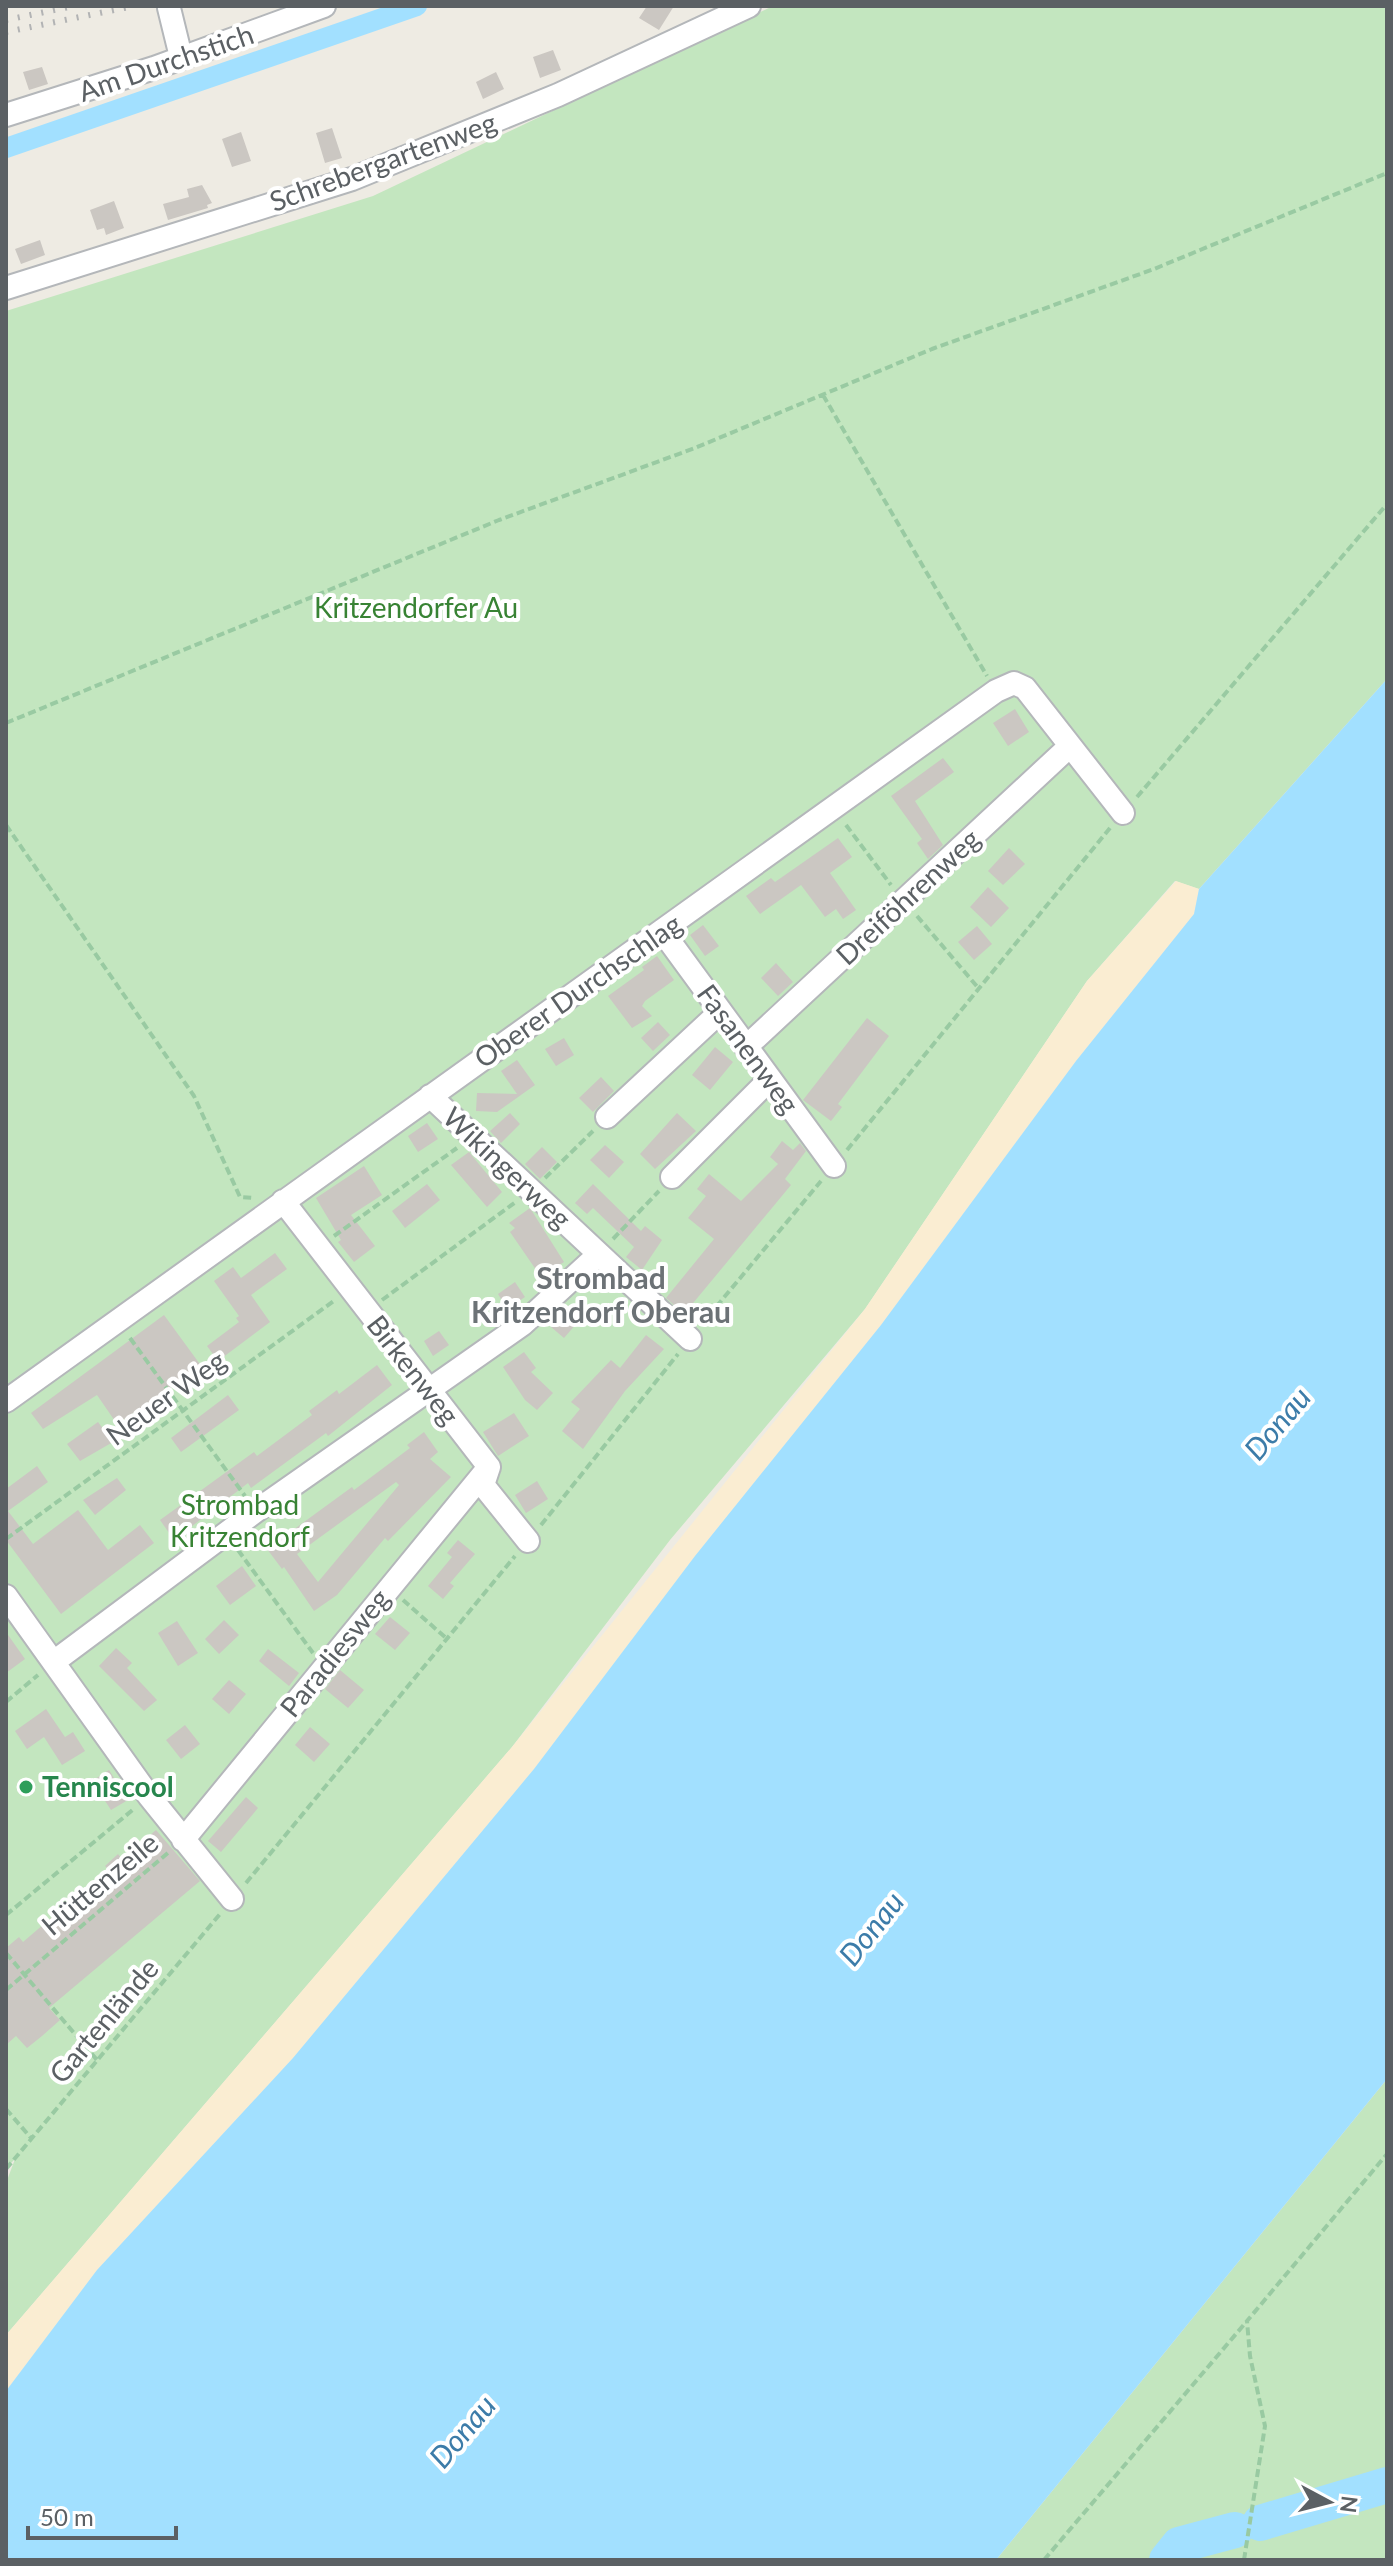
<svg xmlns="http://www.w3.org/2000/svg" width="1393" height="2566" viewBox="0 0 1393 2566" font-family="Lato,sans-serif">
  <rect width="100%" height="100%" fill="#eeebe3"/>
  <path fill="#c3e6bf" d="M 773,6 L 1387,6 L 1387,679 L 1199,889 L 1175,881 L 1087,981 L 865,1309 L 670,1540 L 512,1747 L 6,2335 L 6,2183 L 15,2159 L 6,2168 L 6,311 L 373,196 Z
    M 1387,2079 L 1387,2560 L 996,2560 Z"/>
  <path fill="#faedd2" d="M 1176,881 L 1199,889 L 1194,914 L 1076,1061 L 881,1325 L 695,1556 L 534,1769 L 293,2058 L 97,2270 L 6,2391 L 6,2335 L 512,1747 L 865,1309 L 1087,981 Z"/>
  <path fill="#a2e0ff" d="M 1387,679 L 1387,2079 L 996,2560 L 6,2560 L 6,2391 L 97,2270 L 293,2058 L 534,1769 L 695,1556 L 881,1325 L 1076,1061 L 1194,914 L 1199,889 Z"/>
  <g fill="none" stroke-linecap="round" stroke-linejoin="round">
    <path stroke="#a2e0ff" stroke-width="20" d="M 6,148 L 417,6"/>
    <path stroke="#a2e0ff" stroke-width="36" d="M 1260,2523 L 1387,2485
      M 1167,2560 L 1179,2545 L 1235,2530"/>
  </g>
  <path fill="#cbc7c2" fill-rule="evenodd" d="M 647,6 L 674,6 L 659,30 L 639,18 Z
    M 553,50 L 561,70 L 540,78 L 533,57 Z
    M 42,67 L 48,84 L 29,90 L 23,72 Z
    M 496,72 L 504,89 L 483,99 L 476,82 Z
    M 332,128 L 342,158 L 325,163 L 316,133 Z
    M 241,132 L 251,161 L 232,167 L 222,139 Z
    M 202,185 L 212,203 L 207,205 L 208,208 L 168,220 L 163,204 L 189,197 L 187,189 Z
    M 114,201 L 124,228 L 106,235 L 104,228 L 97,230 L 90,210 Z
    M 40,240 L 45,255 L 21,264 L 15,249 Z
    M 1015,709 L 1029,732 L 1008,746 L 993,723 Z
    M 943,758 L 954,772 L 915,801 L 943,845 L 928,859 L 917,843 L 922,839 L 891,796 Z
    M 838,838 L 852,857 L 830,873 L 856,910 L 843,919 L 836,909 L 825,917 L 801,885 L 760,914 L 746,896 L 771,878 L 775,882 Z
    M 1009,848 L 1025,864 L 1003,885 L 988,871 Z
    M 988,887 L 1009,908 L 991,927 L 970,907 Z
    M 703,925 L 719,946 L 705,956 L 690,935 Z
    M 977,926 L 992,944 L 974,960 L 958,942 Z
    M 657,956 L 674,980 L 645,1001 L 642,1006 L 652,1016 L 632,1028 L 608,996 L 644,970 L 642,967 Z
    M 776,963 L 793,982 L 778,996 L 761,978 Z
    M 867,1018 L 889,1036 L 838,1104 L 842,1107 L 831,1121 L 803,1100 Z
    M 658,1022 L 670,1035 L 653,1051 L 641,1038 Z
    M 564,1038 L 574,1055 L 556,1066 L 545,1049 Z
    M 715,1047 L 733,1062 L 710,1090 L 692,1075 Z
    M 517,1060 L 535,1085 L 497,1112 L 476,1111 L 477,1093 L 517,1094 L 501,1071 Z
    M 601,1077 L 614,1091 L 593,1112 L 579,1098 Z
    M 510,1113 L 520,1124 L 501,1143 L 490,1131 Z
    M 677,1113 L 696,1131 L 655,1169 L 640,1154 Z
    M 427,1123 L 438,1139 L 418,1152 L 408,1136 Z
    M 782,1141 L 793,1150 L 800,1143 L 806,1151 L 785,1179 L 791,1185 L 684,1314 L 666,1298 L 714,1239 L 688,1218 L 706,1196 L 697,1189 L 709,1174 L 741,1201 L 778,1164 L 770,1157 Z
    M 605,1145 L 624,1162 L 609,1178 L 590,1160 Z
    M 542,1147 L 557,1162 L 540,1179 L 525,1164 Z
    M 469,1152 L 502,1192 L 487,1207 L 451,1165 Z
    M 364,1166 L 382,1195 L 351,1215 L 375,1246 L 354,1262 L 338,1242 L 341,1240 L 316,1198 Z
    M 427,1184 L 440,1200 L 405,1228 L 392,1211 Z
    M 593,1184 L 641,1231 L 645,1226 L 662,1240 L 642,1270 L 626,1257 L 634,1247 L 593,1208 L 587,1214 L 575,1203 Z
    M 530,1208 L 564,1262 L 541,1277 L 510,1232 L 515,1228 L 509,1223 Z
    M 275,1253 L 287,1269 L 251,1295 L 270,1322 L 218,1361 L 207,1346 L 239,1322 L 236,1318 L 239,1316 L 214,1281 L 233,1267 L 241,1278 Z
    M 515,1282 L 525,1297 L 507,1309 L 498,1294 Z
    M 572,1304 L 584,1315 L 564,1338 L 551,1327 Z
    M 164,1315 L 202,1367 L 117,1424 L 97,1395 L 43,1429 L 31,1413 Z
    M 439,1331 L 449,1345 L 433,1356 L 424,1341 Z
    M 646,1335 L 664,1349 L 625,1391 L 583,1449 L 562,1431 L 580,1409 L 571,1402 L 611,1360 L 620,1368 Z
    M 524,1352 L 536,1368 L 531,1372 L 553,1393 L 537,1410 L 525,1400 L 503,1367 Z
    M 377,1365 L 392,1385 L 328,1436 L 326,1433 L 251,1488 L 248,1483 L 174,1540 L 160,1520 L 254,1452 L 257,1456 L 312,1415 L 309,1411 L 337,1390 L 339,1394 Z
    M 228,1395 L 239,1410 L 181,1452 L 171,1438 Z
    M 514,1413 L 529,1436 L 498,1456 L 483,1432 Z
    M 98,1422 L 113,1442 L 80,1461 L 67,1444 Z
    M 424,1432 L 438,1452 L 430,1459 L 451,1477 L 388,1541 L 385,1538 L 337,1595 L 314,1611 L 284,1567 L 282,1569 L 267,1549 L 352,1487 L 354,1490 L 410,1448 L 407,1445 ZM 396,1482 L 399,1485 L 318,1582 L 297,1554 Z
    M 37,1466 L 48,1482 L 8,1511 L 33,1544 L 78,1510 L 108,1550 L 140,1525 L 154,1543 L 61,1614 L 6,1540 L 6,1489 Z
    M 117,1478 L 126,1490 L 95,1515 L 83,1500 Z
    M 537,1481 L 548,1499 L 526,1513 L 515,1495 Z
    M 458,1540 L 475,1554 L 450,1583 L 454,1586 L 443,1599 L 428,1586 L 452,1557 L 447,1553 Z
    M 242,1566 L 256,1586 L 230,1605 L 216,1586 Z
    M 390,1617 L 410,1633 L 395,1650 L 375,1634 Z
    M 224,1620 L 239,1635 L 219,1654 L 205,1639 Z
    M 177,1621 L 198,1653 L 178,1666 L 158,1633 Z
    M 6,1632 L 25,1659 L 6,1673 Z
    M 116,1648 L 132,1663 L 127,1668 L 157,1700 L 144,1711 L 99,1666 Z
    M 268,1649 L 299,1673 L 289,1686 L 259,1661 Z
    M 340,1670 L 364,1690 L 348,1708 L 325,1689 Z
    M 229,1680 L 246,1694 L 229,1714 L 212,1699 Z
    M 46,1709 L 65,1737 L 73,1732 L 85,1751 L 62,1765 L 44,1737 L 27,1749 L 15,1731 Z
    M 185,1725 L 200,1744 L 181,1759 L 166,1740 Z
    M 310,1727 L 330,1744 L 314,1762 L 295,1745 Z
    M 109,1770 L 128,1800 L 111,1810 L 92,1781 Z
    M 246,1797 L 258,1808 L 221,1852 L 208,1841 Z
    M 156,1830 L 200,1881 L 49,2008 L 60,2020 L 42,2036 L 27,2048 L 16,2036 L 6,2045 L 6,1948 L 19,1937 L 23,1942 L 108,1869 L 105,1866 L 118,1854 L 122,1859 Z"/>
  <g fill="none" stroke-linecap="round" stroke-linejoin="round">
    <defs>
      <path id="minor" d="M 169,8 L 181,57
        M 6,115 L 154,68 L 324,6
        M 6,288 L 352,179 L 558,95 L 749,6
        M 662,931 L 834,1166
        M 746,1047 L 1070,746
        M 430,1096 L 690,1339
        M 607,1117 L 720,1012
        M 672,1177 L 769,1080
        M 283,1201 L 489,1467 L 483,1485 L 528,1541
        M 6,1401 L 996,691 L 1014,683 L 1025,688 L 1123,813
        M 6,1596 L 149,1796 L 232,1899
        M 55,1661 L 256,1511 L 523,1324 L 599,1254
        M 183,1840 L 489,1467"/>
    </defs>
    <use href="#minor" stroke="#b4b7ba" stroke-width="26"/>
    <path stroke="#99caa2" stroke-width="4" stroke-dasharray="8 4" stroke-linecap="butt" d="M 823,395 L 987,676
      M 6,723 L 499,520 L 695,448 L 932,349 L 1154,269 L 1387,173
      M 1137,797 L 1387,504
      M 6,825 L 194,1096 L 240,1197 L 253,1198
      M 846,825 L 891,885
      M 917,916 L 980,990
      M 847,1150 L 1110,828
      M 545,1178 L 593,1131
      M 334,1236 L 457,1148
      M 613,1239 L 659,1191
      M 382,1300 L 517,1201
      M 701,1325 L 821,1181
      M 130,1338 L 245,1496
      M 541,1525 L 678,1354
      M 6,1539 L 335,1300
      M 238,1550 L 313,1653
      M 403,1600 L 446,1638
      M 6,1702 L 38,1675
      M 246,1883 L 515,1556
      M 6,1915 L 135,1808
      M 6,1953 L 97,2060
      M 6,1990 L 169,1852
      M 6,2109 L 31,2138
      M 6,2169 L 220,1914
      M 1044,2560 L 1247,2321
      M 1244,2560 L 1265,2426 L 1250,2356 L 1247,2321 L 1387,2154"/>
    <use href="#minor" stroke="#fff" stroke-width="22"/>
    <path stroke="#b2b3b4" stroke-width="6" stroke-dasharray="2 10" stroke-linecap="butt" d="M 6,20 L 74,6
      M 6,32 L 134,6"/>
  </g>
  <circle fill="#2e9e5b" stroke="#fff" stroke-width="3" cx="26" cy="1787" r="8"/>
  <g text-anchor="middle" stroke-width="8" stroke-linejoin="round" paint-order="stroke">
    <g font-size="28" fill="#5b6064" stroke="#fff">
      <text transform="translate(166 63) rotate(-19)" y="10">Am Durchstich</text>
      <text transform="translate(383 162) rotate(-20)" y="10">Schrebergartenweg</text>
      <text transform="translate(908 897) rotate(-43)" y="10">Dreiföhrenweg</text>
      <text transform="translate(578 991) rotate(-35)" y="10">Oberer Durchschlag</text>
      <text transform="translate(748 1049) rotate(54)" y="10">Fasanenweg</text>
      <text transform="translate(507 1168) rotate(43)" y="10">Wikingerweg</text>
      <text transform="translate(413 1370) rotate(52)" y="10">Birkenweg</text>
      <text transform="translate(166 1398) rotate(-36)" y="10">Neuer Weg</text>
      <text transform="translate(335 1653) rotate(-51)" y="10">Paradiesweg</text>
      <text transform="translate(100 1884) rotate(-40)" y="10">Hüttenzeile</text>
      <text transform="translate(104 2021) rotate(-50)" y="10">Gartenlände</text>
    </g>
    <g font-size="28" fill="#388334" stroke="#fff">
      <text x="416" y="618">Kritzendorfer Au</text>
      <text x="240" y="1515">Strombad<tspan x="240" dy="32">Kritzendorf</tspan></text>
    </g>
    <g font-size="28" font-weight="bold" fill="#27864d" stroke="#fff" text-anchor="start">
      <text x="42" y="1797">Tenniscool</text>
    </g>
    <g font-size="30" font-weight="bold" fill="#6c7276" stroke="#fff">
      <text x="601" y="1289">Strombad<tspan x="601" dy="34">Kritzendorf Oberau</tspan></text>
    </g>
    <g font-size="30" font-style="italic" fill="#3c7ca9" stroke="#fff">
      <text transform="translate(1278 1424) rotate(-50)" y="10">Donau</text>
      <text transform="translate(872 1929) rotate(-52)" y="10">Donau</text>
      <text transform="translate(463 2432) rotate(-50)" y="10">Donau</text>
    </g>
  </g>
  <rect width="1393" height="2566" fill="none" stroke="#5b6064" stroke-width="16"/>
  <g transform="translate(1329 2502) rotate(97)" stroke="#ffffff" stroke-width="6" paint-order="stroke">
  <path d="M0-6L14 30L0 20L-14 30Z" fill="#5b6064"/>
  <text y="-12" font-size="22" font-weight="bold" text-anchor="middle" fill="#5b6064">N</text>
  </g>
  <path d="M28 2526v12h148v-12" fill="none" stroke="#5b6064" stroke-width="4"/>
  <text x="40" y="2526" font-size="24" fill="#5b6064" stroke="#ffffff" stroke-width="6" paint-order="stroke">50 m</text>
</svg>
